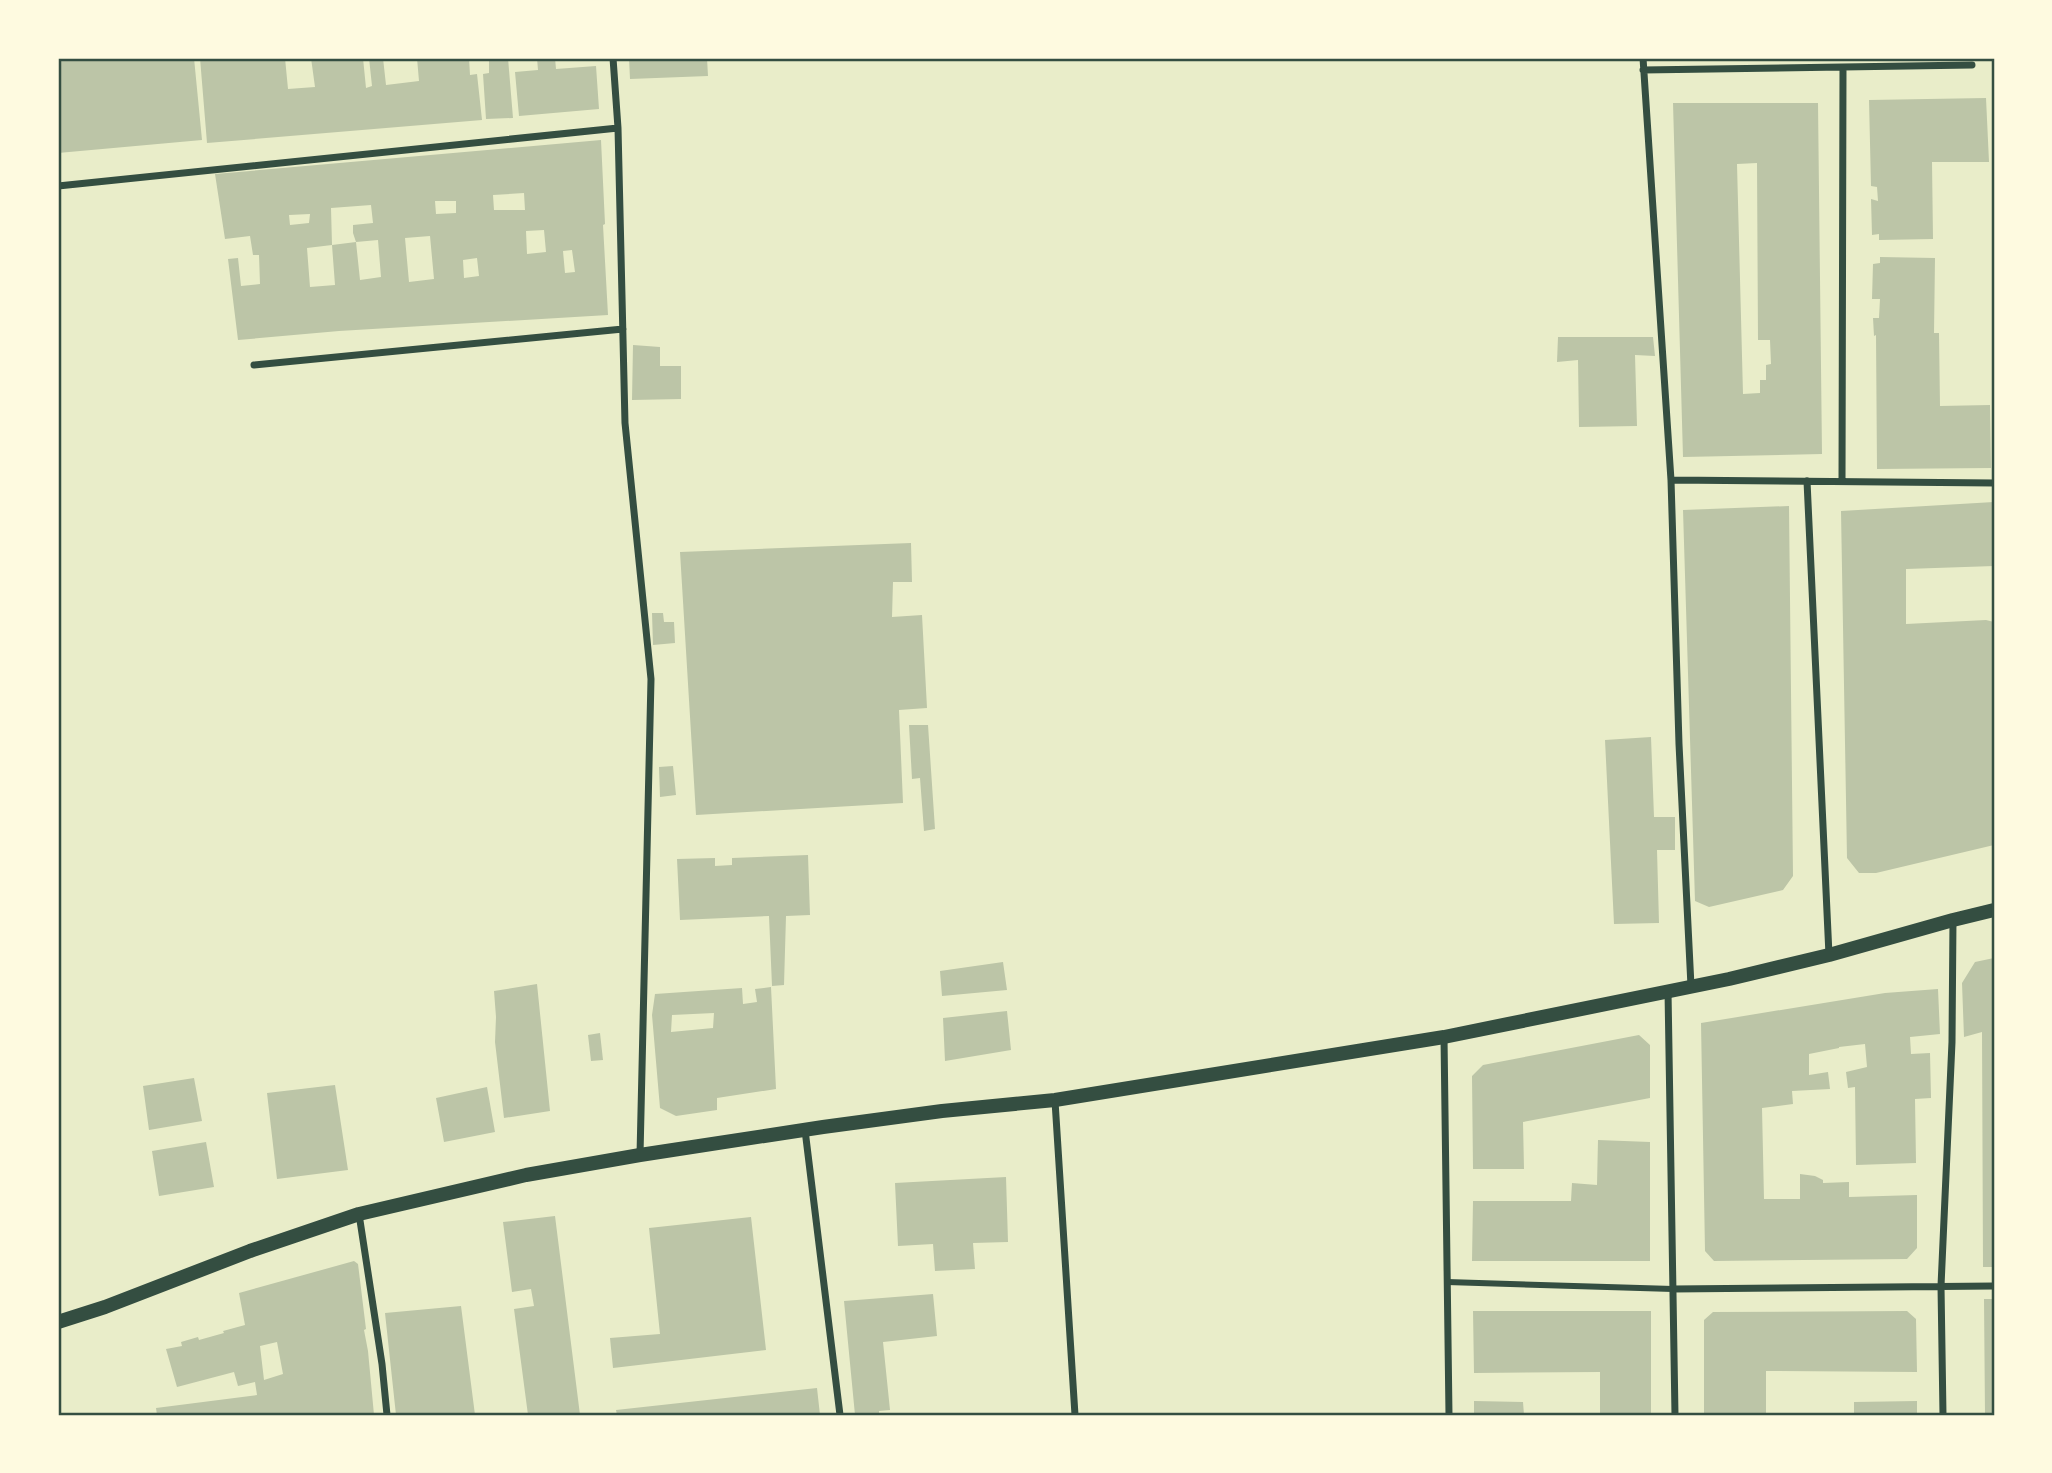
<svg xmlns="http://www.w3.org/2000/svg" width="2052" height="1473" viewBox="0 0 2052 1473" font-family="'Nunito Sans',sans-serif">
  <rect width="100%" height="100%" fill="#e9edc9"/>
  <path fill="#bcc5a7" fill-rule="evenodd" d="M 58,58 L 194,58 L 202,140 L 58,153 Z
    M 200,58 L 285,58 L 288,89 L 315,87 L 311,58 L 363,58 L 366,88 L 372,86 L 369,58 L 383,58 L 386,85 L 419,81 L 417,58 L 469,58 L 470,75 L 477,74 L 482,120 L 207,143 Z
    M 508,58 L 513,118 L 486,119 L 483,74 L 489,73 L 489,59 Z
    M 537,58 L 555,58 L 556,69 L 596,66 L 599,109 L 519,116 L 515,72 L 538,70 Z
    M 629,58 L 707,58 L 708,76 L 630,79 Z
    M 1986,98 L 1989,162 L 1932,162 L 1933,239 L 1879,240 L 1879,234 L 1872,235 L 1871,199 L 1878,201 L 1877,187 L 1871,186 L 1869,100 Z
    M 1673,103 L 1818,103 L 1822,454 L 1683,457 ZM 1757,163 L 1758,340 L 1770,340 L 1771,364 L 1766,365 L 1766,380 L 1760,380 L 1760,393 L 1743,394 L 1737,164 Z
    M 601,140 L 605,224 L 603,225 L 608,315 L 339,331 L 238,340 L 228,259 L 238,258 L 241,286 L 260,284 L 259,255 L 253,255 L 250,236 L 225,239 L 215,174 ZM 524,193 L 525,210 L 494,210 L 493,195 ZM 435,201 L 456,201 L 456,213 L 436,214 ZM 371,205 L 373,223 L 353,225 L 353,233 L 356,242 L 378,240 L 381,277 L 360,280 L 356,242 L 332,245 L 335,285 L 310,287 L 307,248 L 332,245 L 331,208 ZM 310,214 L 309,223 L 290,225 L 289,215 ZM 544,230 L 546,252 L 527,254 L 526,231 ZM 430,236 L 434,279 L 409,282 L 405,238 ZM 572,250 L 575,272 L 565,273 L 563,251 ZM 477,258 L 479,276 L 464,278 L 463,260 Z
    M 1880,257 L 1935,258 L 1934,333 L 1939,333 L 1940,406 L 1990,405 L 1991,468 L 1877,469 L 1876,335 L 1874,336 L 1873,318 L 1879,318 L 1880,299 L 1872,299 L 1873,264 L 1880,263 Z
    M 1558,337 L 1653,337 L 1655,356 L 1635,355 L 1637,426 L 1579,427 L 1578,360 L 1557,362 Z
    M 633,345 L 660,347 L 660,366 L 681,366 L 681,399 L 632,400 Z
    M 1994,502 L 1994,566 L 1906,569 L 1906,624 L 1986,620 L 1994,622 L 1994,845 L 1876,873 L 1859,873 L 1847,858 L 1841,511 Z
    M 1789,506 L 1793,876 L 1783,890 L 1709,907 L 1695,901 L 1683,510 Z
    M 911,543 L 912,582 L 893,582 L 892,617 L 922,615 L 927,708 L 899,710 L 903,803 L 696,815 L 680,552 Z
    M 652,613 L 663,613 L 664,622 L 674,622 L 675,643 L 653,645 Z
    M 909,725 L 928,725 L 935,829 L 924,831 L 920,778 L 912,779 Z
    M 1651,737 L 1654,817 L 1675,817 L 1675,850 L 1657,850 L 1659,923 L 1614,924 L 1605,740 Z
    M 673,766 L 676,795 L 660,797 L 659,767 Z
    M 808,855 L 810,915 L 786,916 L 784,985 L 772,986 L 769,916 L 680,920 L 677,859 L 715,858 L 715,866 L 732,865 L 732,858 Z
    M 1994,958 L 1994,1267 L 1983,1267 L 1982,1032 L 1964,1037 L 1962,983 L 1975,962 Z
    M 1003,962 L 1007,990 L 942,996 L 940,971 Z
    M 537,984 L 550,1111 L 504,1118 L 495,1042 L 496,1017 L 494,991 Z
    M 771,987 L 776,1089 L 717,1098 L 717,1110 L 676,1116 L 660,1108 L 652,1015 L 655,994 L 742,988 L 743,1004 L 757,1002 L 755,989 ZM 714,1013 L 713,1028 L 671,1032 L 672,1015 Z
    M 1938,989 L 1940,1034 L 1910,1037 L 1911,1054 L 1930,1053 L 1931,1098 L 1915,1099 L 1916,1163 L 1856,1165 L 1855,1087 L 1848,1088 L 1846,1072 L 1867,1067 L 1865,1044 L 1839,1047 L 1839,1048 L 1809,1054 L 1809,1075 L 1828,1072 L 1830,1089 L 1792,1091 L 1793,1104 L 1762,1108 L 1764,1199 L 1800,1199 L 1800,1174 L 1815,1176 L 1823,1180 L 1823,1183 L 1849,1182 L 1849,1197 L 1917,1195 L 1917,1248 L 1907,1259 L 1714,1261 L 1705,1251 L 1701,1023 L 1885,993 Z
    M 1007,1011 L 1011,1050 L 945,1061 L 943,1018 Z
    M 600,1033 L 603,1060 L 591,1061 L 588,1035 Z
    M 1639,1035 L 1650,1045 L 1650,1098 L 1523,1122 L 1524,1169 L 1473,1169 L 1472,1076 L 1483,1065 Z
    M 194,1078 L 202,1121 L 149,1130 L 143,1086 Z
    M 335,1085 L 348,1170 L 277,1179 L 267,1093 Z
    M 487,1087 L 495,1132 L 444,1142 L 436,1098 Z
    M 1598,1140 L 1650,1142 L 1650,1261 L 1472,1261 L 1473,1201 L 1571,1201 L 1572,1183 L 1597,1185 Z
    M 206,1142 L 214,1187 L 159,1196 L 152,1151 Z
    M 1006,1177 L 1008,1242 L 973,1243 L 975,1269 L 935,1271 L 933,1244 L 898,1246 L 895,1183 Z
    M 555,1216 L 580,1415 L 528,1415 L 514,1309 L 534,1306 L 531,1289 L 512,1292 L 503,1222 Z
    M 751,1217 L 766,1350 L 613,1368 L 610,1338 L 660,1334 L 649,1228 Z
    M 354,1261 L 358,1264 L 366,1329 L 364,1330 L 368,1351 L 374,1415 L 157,1415 L 156,1408 L 257,1395 L 255,1382 L 238,1386 L 234,1372 L 177,1387 L 166,1349 L 182,1346 L 181,1342 L 198,1337 L 199,1340 L 224,1333 L 223,1331 L 245,1325 L 239,1293 ZM 277,1342 L 283,1374 L 264,1380 L 260,1346 Z
    M 933,1294 L 937,1336 L 883,1342 L 890,1410 L 879,1411 L 879,1415 L 855,1415 L 844,1301 Z
    M 1984,1299 L 1994,1299 L 1994,1415 L 1985,1415 Z
    M 461,1306 L 475,1415 L 396,1415 L 385,1313 Z
    M 1473,1311 L 1651,1311 L 1651,1415 L 1600,1415 L 1600,1372 L 1474,1373 Z
    M 1907,1311 L 1916,1319 L 1917,1372 L 1766,1371 L 1766,1415 L 1704,1415 L 1704,1320 L 1713,1312 Z
    M 817,1388 L 820,1415 L 617,1415 L 616,1410 Z
    M 1474,1401 L 1523,1402 L 1524,1415 L 1474,1415 Z
    M 1917,1401 L 1917,1415 L 1854,1415 L 1854,1402 Z"/>
  <g fill="none" stroke-linecap="round" stroke-linejoin="round">
    <path stroke="#344e41" stroke-width="6" d="M 1447,1282 L 1673,1289"/>
    <path stroke="#344e41" stroke-width="7" d="M 613,58 L 618,128 L 625,423 L 651,679 L 640,1155
      M 1643,58 L 1671,480 L 1679,744 L 1691,986
      M 1643,70 L 1972,65
      M 58,186 L 618,128
      M 254,365 L 623,329
      M 1671,480 L 1994,483
      M 1807,481 L 1829,955
      M 1842,481 L 1843,67
      M 1668,991 L 1675,1415
      M 1444,1037 L 1449,1415
      M 1055,1101 L 1075,1415
      M 805,1130 L 840,1415
      M 359,1214 L 382,1364 L 387,1415
      M 1673,1289 L 1994,1286
      M 1943,1415 L 1941,1286 L 1952,1042 L 1953,920"/>
    <path stroke="#344e41" stroke-width="14" d="M 58,1322 L 105,1307 L 250,1251 L 359,1214 L 526,1175 L 640,1155 L 823,1127 L 942,1111 L 1055,1100 L 1444,1037 L 1729,979 L 1829,955 L 1953,920 L 1994,910"/>
  </g>
  <rect width="2052" height="1473" fill="none" stroke="#fefae0" stroke-width="119"/>
  <rect x="60" y="60" width="1933" height="1354" fill="none" stroke="#344e41" stroke-width="2.5"/>
</svg>
